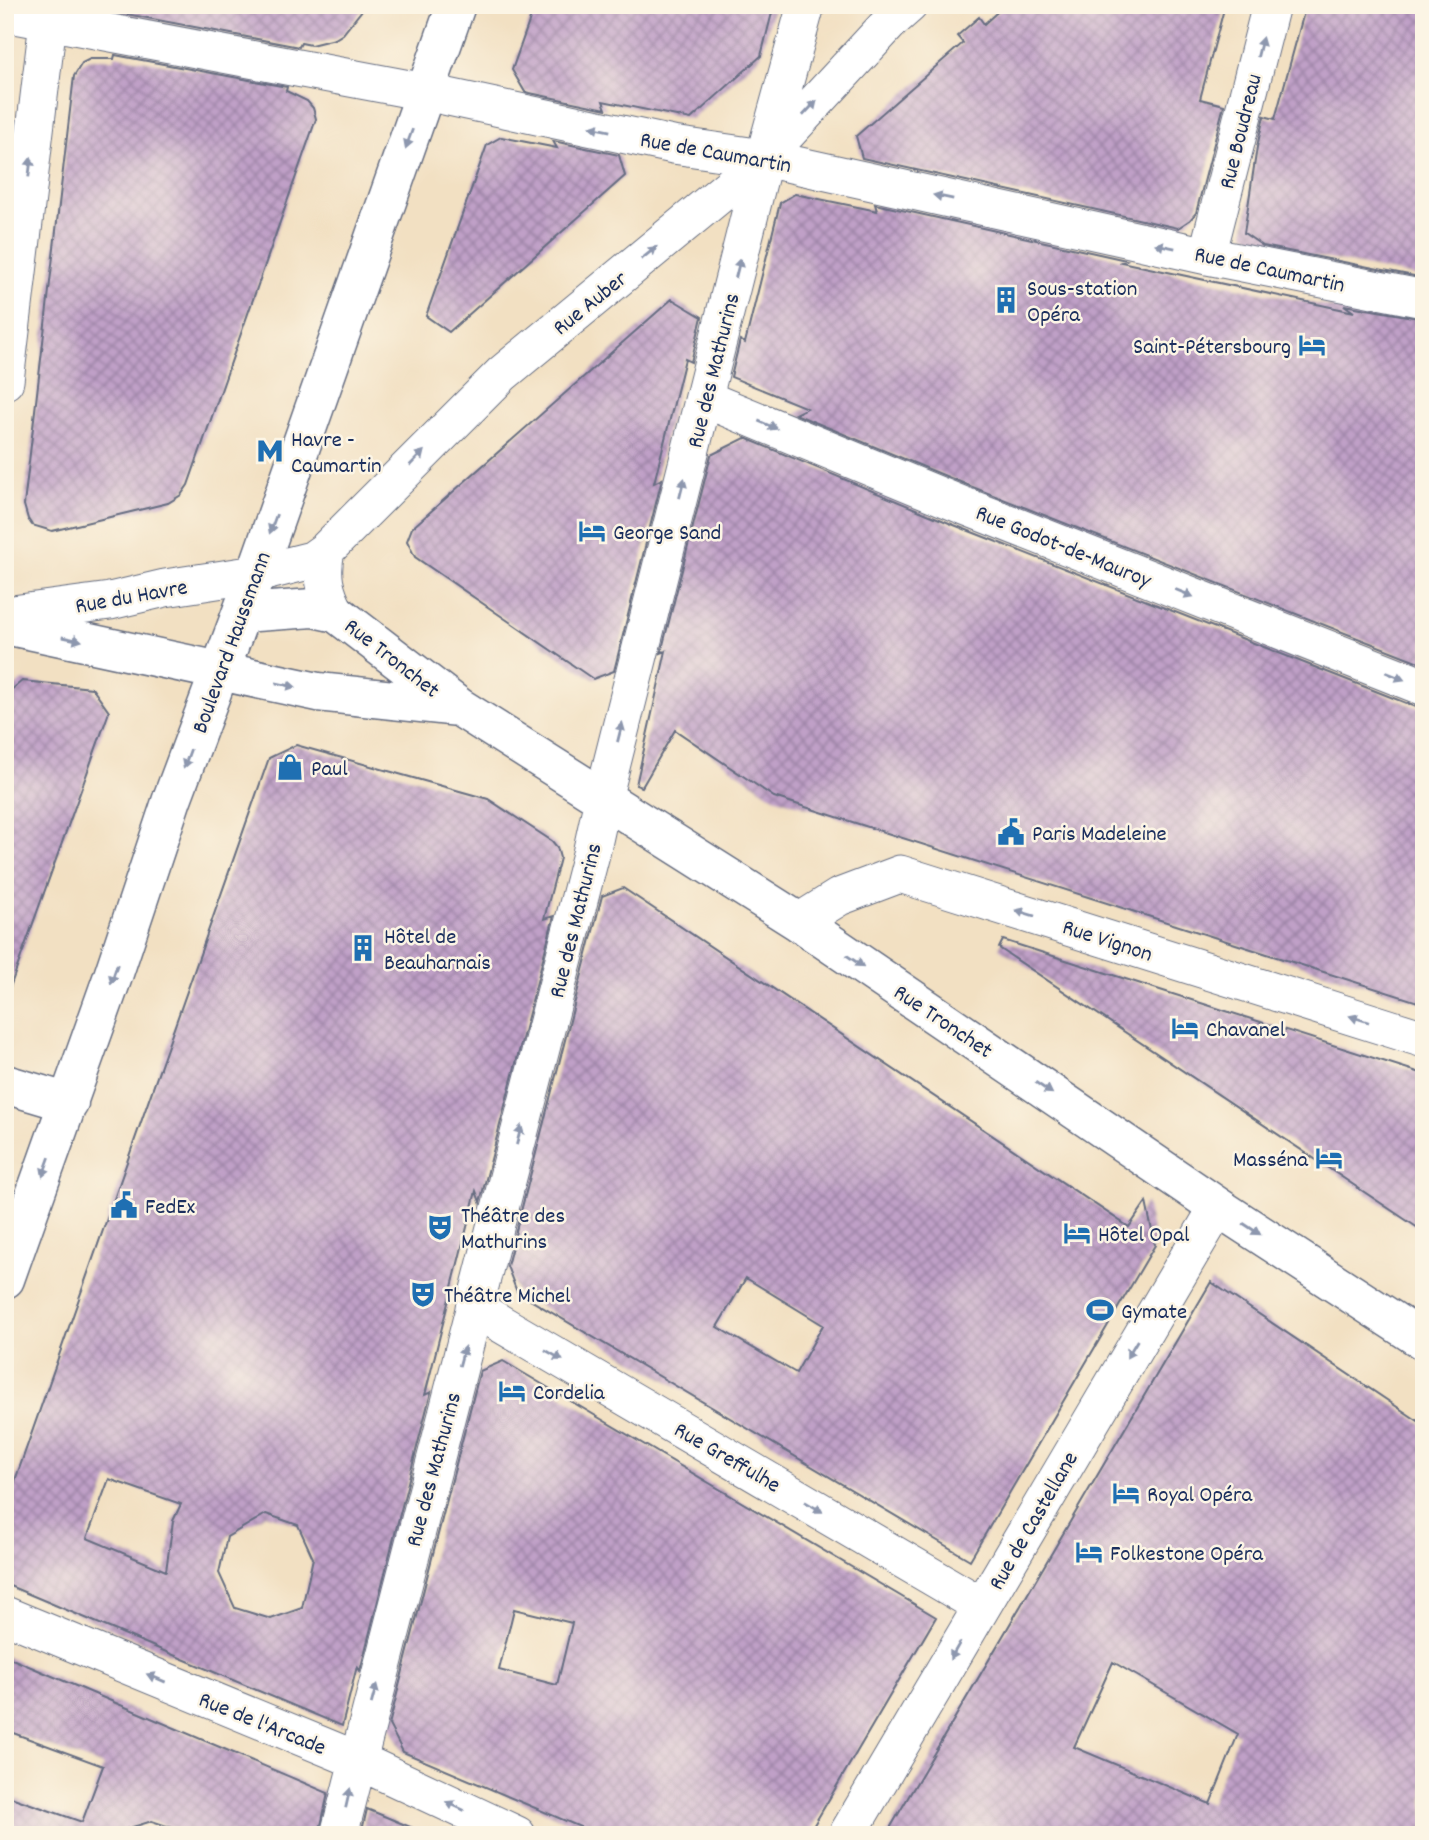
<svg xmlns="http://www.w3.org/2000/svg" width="1429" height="1840" viewBox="0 0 1429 1840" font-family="Dekko,sans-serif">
  <defs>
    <pattern id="building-cross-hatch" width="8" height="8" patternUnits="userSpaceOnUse" patternTransform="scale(1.75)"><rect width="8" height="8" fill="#c0a0c7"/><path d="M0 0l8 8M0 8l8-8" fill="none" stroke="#9b83a5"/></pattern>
  </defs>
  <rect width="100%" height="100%" fill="#fcf5e5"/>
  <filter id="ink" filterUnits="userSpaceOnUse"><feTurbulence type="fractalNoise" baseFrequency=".0143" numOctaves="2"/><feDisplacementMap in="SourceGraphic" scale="14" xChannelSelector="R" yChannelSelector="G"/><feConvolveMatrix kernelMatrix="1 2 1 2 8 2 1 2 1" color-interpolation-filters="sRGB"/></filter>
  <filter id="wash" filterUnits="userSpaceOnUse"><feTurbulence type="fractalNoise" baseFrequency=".00686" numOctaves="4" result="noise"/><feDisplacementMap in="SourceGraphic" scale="28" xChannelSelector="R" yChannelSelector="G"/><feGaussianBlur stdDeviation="1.57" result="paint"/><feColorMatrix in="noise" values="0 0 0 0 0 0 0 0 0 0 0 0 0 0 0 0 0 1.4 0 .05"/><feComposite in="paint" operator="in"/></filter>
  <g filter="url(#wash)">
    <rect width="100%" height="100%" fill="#f2e0c2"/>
    <g id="blocks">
      <path fill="url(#building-cross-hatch)" fill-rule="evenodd" d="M 122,5 L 366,5 L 343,34 L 335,39 L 311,45 L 301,43 L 299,47 L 121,13 Z
        M 535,5 L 774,5 L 761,56 L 691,119 L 603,101 L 606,109 L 525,92 L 512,70 Z
        M 1005,5 L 1225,5 L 1200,99 L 1224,105 L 1196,213 L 1190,220 L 1178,228 L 862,158 L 856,136 L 963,43 L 957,36 L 979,17 L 984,24 Z
        M 1306,5 L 1424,5 L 1424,278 L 1263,246 L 1244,233 L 1257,147 L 1264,116 L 1275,119 Z
        M 115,55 L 287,87 L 286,91 L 307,101 L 313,108 L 316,119 L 188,485 L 181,495 L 168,503 L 52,531 L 32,525 L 28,519 L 24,505 L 74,76 L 82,63 L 90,59 L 114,59 Z
        M 501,137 L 557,148 L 553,141 L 619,155 L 625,176 L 449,332 L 426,316 L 487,145 Z
        M 795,194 L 877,211 L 875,204 L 1126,260 L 1121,262 L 1354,312 L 1344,305 L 1424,319 L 1424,664 L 970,486 L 795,414 L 807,408 L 731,377 L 740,340 L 745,343 L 780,203 Z
        M 672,299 L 702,317 L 691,362 L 685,359 L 654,483 L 662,479 L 614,671 L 593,679 L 415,557 L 407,541 L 412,528 Z
        M 745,438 L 954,525 L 1416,707 L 1424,707 L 1424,1004 L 774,797 L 675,730 L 642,787 L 636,785 L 666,651 L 661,653 L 711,455 Z
        M 22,681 L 92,688 L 109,712 L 9,990 L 5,990 L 5,695 Z
        M 296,745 L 488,799 L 552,841 L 557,847 L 560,858 L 544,919 L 554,916 L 480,1202 L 476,1191 L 425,1395 L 431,1392 L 360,1671 L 357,1666 L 342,1726 L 5,1584 L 5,1509 L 269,758 ZM 109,1479 L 181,1504 L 173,1521 L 166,1571 L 87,1538 ZM 266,1514 L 298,1525 L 313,1558 L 302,1608 L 271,1619 L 235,1608 L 219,1573 L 227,1537 Z
        M 623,888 L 1129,1227 L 1146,1202 L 1155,1245 L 970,1560 L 517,1292 L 507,1266 L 602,896 ZM 746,1278 L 823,1325 L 796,1373 L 717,1327 Z
        M 1003,940 L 1424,1074 L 1424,1232 L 999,948 Z
        M 1211,1282 L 1424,1425 L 1424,1835 L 886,1835 ZM 1113,1662 L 1238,1734 L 1210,1804 L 1074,1747 Z
        M 503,1361 L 936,1617 L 808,1835 L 599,1835 L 403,1752 L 389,1725 L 480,1371 ZM 514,1609 L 572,1623 L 557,1685 L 499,1670 Z
        M 5,1656 L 328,1793 L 319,1835 L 194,1835 L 152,1821 L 126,1829 L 124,1835 L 5,1835 L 5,1795 L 82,1822 L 103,1766 L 5,1730 Z
        M 367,1809 L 427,1834 L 427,1835 L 361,1835 Z"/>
    </g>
  </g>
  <g filter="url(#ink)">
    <use href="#blocks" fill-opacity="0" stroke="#666d81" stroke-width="2"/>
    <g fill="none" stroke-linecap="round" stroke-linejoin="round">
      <defs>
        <path id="minor" d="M 5,13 L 425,92 L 673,145 L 764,158 L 1207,256 L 1424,299
          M 1207,256 L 1271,5
          M 5,381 L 50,5
          M 705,399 L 962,505 L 1424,687
          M 326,550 C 321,574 324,591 336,613
          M 5,615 L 110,601 L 165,588 L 256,574 L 312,560 L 326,550 L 502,374 L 764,158 L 892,20 L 909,5
          M 799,922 L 839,897 L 900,874 L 1424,1039
          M 474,1308 L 982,1606
          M 5,1615 L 357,1760 L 517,1835
          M 339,1835 L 591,854 L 603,799 L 764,158 L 806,5
          M 847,1835 L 1218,1207"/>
        <path id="major" d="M 242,613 L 313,608 L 336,613 L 459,707 L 799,922 L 1218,1207 L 1424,1341
          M 5,625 L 318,692 L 459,707
          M 5,1084 L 69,1103
          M 5,1279 L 113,976 L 172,799 L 256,574 L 456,5"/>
      </defs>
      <use href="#minor" stroke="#666d81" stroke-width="39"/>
      <use href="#major" stroke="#666d81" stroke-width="41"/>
      <use href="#minor" stroke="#fff" stroke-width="37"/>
      <use href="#major" stroke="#fff" stroke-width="38"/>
    </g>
    <defs><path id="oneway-solid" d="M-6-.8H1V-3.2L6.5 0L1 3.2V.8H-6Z" transform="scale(1.75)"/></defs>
    <g fill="#8d97ae">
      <use href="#oneway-solid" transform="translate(1260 47) rotate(-76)"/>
      <use href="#oneway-solid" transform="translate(810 108) rotate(-47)"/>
      <use href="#oneway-solid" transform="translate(600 129) rotate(-168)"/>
      <use href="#oneway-solid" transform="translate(409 139) rotate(110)"/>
      <use href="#oneway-solid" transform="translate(30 167) rotate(-83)"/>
      <use href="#oneway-solid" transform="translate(943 197) rotate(-168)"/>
      <use href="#oneway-solid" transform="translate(1165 246) rotate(-168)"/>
      <use href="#oneway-solid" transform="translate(649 253) rotate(-39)"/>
      <use href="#oneway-solid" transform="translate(738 268) rotate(-76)"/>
      <use href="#oneway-solid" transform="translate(768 425) rotate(23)"/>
      <use href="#oneway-solid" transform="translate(417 458) rotate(-46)"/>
      <use href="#oneway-solid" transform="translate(682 488) rotate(-76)"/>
      <use href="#oneway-solid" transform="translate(273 524) rotate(110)"/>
      <use href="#oneway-solid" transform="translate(1184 593) rotate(22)"/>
      <use href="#oneway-solid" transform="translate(72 639) rotate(11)"/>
      <use href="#oneway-solid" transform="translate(1395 676) rotate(22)"/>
      <use href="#oneway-solid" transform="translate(286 685) rotate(12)"/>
      <use href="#oneway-solid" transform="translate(620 732) rotate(-76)"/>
      <use href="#oneway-solid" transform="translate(187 759) rotate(110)"/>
      <use href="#oneway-solid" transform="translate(1025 913) rotate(-163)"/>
      <use href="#oneway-solid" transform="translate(855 961) rotate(34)"/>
      <use href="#oneway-solid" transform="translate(114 974) rotate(109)"/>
      <use href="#oneway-solid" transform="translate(1359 1019) rotate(-162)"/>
      <use href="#oneway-solid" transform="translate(1044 1088) rotate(34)"/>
      <use href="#oneway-solid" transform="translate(519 1135) rotate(-76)"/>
      <use href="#oneway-solid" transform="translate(46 1167) rotate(110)"/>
      <use href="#oneway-solid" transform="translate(1252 1229) rotate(33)"/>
      <use href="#oneway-solid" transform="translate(1132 1349) rotate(121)"/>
      <use href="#oneway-solid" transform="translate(554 1355) rotate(30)"/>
      <use href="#oneway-solid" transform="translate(462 1356) rotate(-75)"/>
      <use href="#oneway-solid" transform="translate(814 1507) rotate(30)"/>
      <use href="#oneway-solid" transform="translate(955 1651) rotate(120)"/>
      <use href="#oneway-solid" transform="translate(156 1678) rotate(-157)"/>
      <use href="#oneway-solid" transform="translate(374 1694) rotate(-75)"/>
      <use href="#oneway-solid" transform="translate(348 1798) rotate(-77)"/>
      <use href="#oneway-solid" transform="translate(455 1806) rotate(-155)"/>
    </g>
  </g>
  <defs>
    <symbol id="building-bare" viewBox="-9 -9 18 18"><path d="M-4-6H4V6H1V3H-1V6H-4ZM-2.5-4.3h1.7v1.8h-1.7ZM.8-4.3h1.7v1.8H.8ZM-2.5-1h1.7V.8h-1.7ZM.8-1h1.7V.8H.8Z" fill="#1f6fb2" stroke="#fcf5e5" stroke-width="2.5" paint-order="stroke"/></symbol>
    <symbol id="hotel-bare" viewBox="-9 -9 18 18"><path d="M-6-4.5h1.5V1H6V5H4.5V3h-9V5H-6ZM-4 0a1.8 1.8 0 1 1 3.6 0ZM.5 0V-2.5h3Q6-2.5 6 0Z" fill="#1f6fb2" stroke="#fcf5e5" stroke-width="2.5" paint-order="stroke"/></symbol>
    <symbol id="metro-bare" viewBox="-9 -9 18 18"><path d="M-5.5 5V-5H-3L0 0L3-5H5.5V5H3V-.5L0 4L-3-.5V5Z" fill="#1f6fb2" stroke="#fcf5e5" stroke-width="2.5" paint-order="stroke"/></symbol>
    <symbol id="shop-bare" viewBox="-9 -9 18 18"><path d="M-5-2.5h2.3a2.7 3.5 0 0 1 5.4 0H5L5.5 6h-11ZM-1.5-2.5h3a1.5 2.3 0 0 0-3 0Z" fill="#1f6fb2" stroke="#fcf5e5" stroke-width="2.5" paint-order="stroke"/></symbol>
    <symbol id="civic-bare" viewBox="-9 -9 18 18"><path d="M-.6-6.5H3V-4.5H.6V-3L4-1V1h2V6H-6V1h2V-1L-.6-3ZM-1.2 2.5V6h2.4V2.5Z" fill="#1f6fb2" stroke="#fcf5e5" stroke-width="2.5" paint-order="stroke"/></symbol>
    <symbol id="theatre-bare" viewBox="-9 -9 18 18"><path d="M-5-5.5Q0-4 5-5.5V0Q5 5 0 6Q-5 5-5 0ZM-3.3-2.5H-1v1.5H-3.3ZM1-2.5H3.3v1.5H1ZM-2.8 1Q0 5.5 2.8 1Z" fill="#1f6fb2" stroke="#fcf5e5" stroke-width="2.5" paint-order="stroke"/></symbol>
    <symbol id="stadium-bare" viewBox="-9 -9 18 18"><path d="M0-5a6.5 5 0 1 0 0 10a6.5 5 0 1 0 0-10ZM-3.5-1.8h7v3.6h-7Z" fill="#1f6fb2" stroke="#fcf5e5" stroke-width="2.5" paint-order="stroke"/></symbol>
  </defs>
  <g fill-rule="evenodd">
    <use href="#building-bare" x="987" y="281" width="38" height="38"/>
    <use href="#hotel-bare" x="1293" y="326" width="38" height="38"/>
    <use href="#metro-bare" x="251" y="432" width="38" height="38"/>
    <use href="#hotel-bare" x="573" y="512" width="38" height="38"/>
    <use href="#shop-bare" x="271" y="748" width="38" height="38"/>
    <use href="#civic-bare" x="992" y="813" width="38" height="38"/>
    <use href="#building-bare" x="344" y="929" width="38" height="38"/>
    <use href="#hotel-bare" x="1166" y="1009" width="38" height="38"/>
    <use href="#hotel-bare" x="1310" y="1139" width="38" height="38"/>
    <use href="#civic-bare" x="105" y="1186" width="38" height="38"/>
    <use href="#theatre-bare" x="421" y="1208" width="38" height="38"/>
    <use href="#hotel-bare" x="1058" y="1214" width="38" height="38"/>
    <use href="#theatre-bare" x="404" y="1275" width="38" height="38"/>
    <use href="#stadium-bare" x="1081" y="1291" width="38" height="38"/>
    <use href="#hotel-bare" x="493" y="1372" width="38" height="38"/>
    <use href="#hotel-bare" x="1107" y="1474" width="38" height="38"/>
    <use href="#hotel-bare" x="1070" y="1533" width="38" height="38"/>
  </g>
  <g text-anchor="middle" stroke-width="5" stroke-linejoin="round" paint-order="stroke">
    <g font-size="23" fill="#1b2f5e" stroke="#fcf5e5">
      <text transform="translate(1239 131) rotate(-76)" y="8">Rue Boudreau</text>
      <text transform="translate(716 151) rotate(10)" y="8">Rue de Caumartin</text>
      <text transform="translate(1270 268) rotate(12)" y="8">Rue de Caumartin</text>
      <text transform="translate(589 302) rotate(-39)" y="8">Rue Auber</text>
      <text transform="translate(712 370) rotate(-76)" y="8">Rue des Mathurins</text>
      <text transform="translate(1064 545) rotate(22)" y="8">Rue Godot-de-Mauroy</text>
      <text transform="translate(131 595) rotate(-10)" y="8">Rue du Havre</text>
      <text transform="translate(230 642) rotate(-70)" y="8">Boulevard Haussmann</text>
      <text transform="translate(393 657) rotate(38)" y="8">Rue Tronchet</text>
      <text transform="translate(574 920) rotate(-76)" y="8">Rue des Mathurins</text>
      <text transform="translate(1108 939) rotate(18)" y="8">Rue Vignon</text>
      <text transform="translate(944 1020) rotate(34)" y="8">Rue Tronchet</text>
      <text transform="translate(728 1456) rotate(30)" y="8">Rue Greffulhe</text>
      <text transform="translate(432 1469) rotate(-75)" y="8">Rue des Mathurins</text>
      <text transform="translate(1032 1520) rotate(-60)" y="8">Rue de Castellane</text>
      <text transform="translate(263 1722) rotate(22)" y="8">Rue de l'Arcade</text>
    </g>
    <g font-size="23" fill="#1b2f5e" stroke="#fcf5e5" text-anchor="start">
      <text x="1027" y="295">Sous-station<tspan x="1027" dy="26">Opéra</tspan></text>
      <text x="1291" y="353" text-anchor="end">Saint-Pétersbourg</text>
      <text x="291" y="446">Havre -<tspan x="291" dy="26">Caumartin</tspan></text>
      <text x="613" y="539">George Sand</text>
      <text x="311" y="775">Paul</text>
      <text x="1032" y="840">Paris Madeleine</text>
      <text x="384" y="943">Hôtel de<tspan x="384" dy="26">Beauharnais</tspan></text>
      <text x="1206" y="1036">Chavanel</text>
      <text x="1308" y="1166" text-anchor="end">Masséna</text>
      <text x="145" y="1213">FedEx</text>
      <text x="461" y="1222">Théâtre des<tspan x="461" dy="26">Mathurins</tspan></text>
      <text x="1098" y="1241">Hôtel Opal</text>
      <text x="444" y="1302">Théâtre Michel</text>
      <text x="1121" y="1318">Gymate</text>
      <text x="533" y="1399">Cordelia</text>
      <text x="1147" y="1501">Royal Opéra</text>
      <text x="1110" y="1560">Folkestone Opéra</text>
    </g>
  </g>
  <rect width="1429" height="1840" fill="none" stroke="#fcf5e5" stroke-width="28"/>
</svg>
